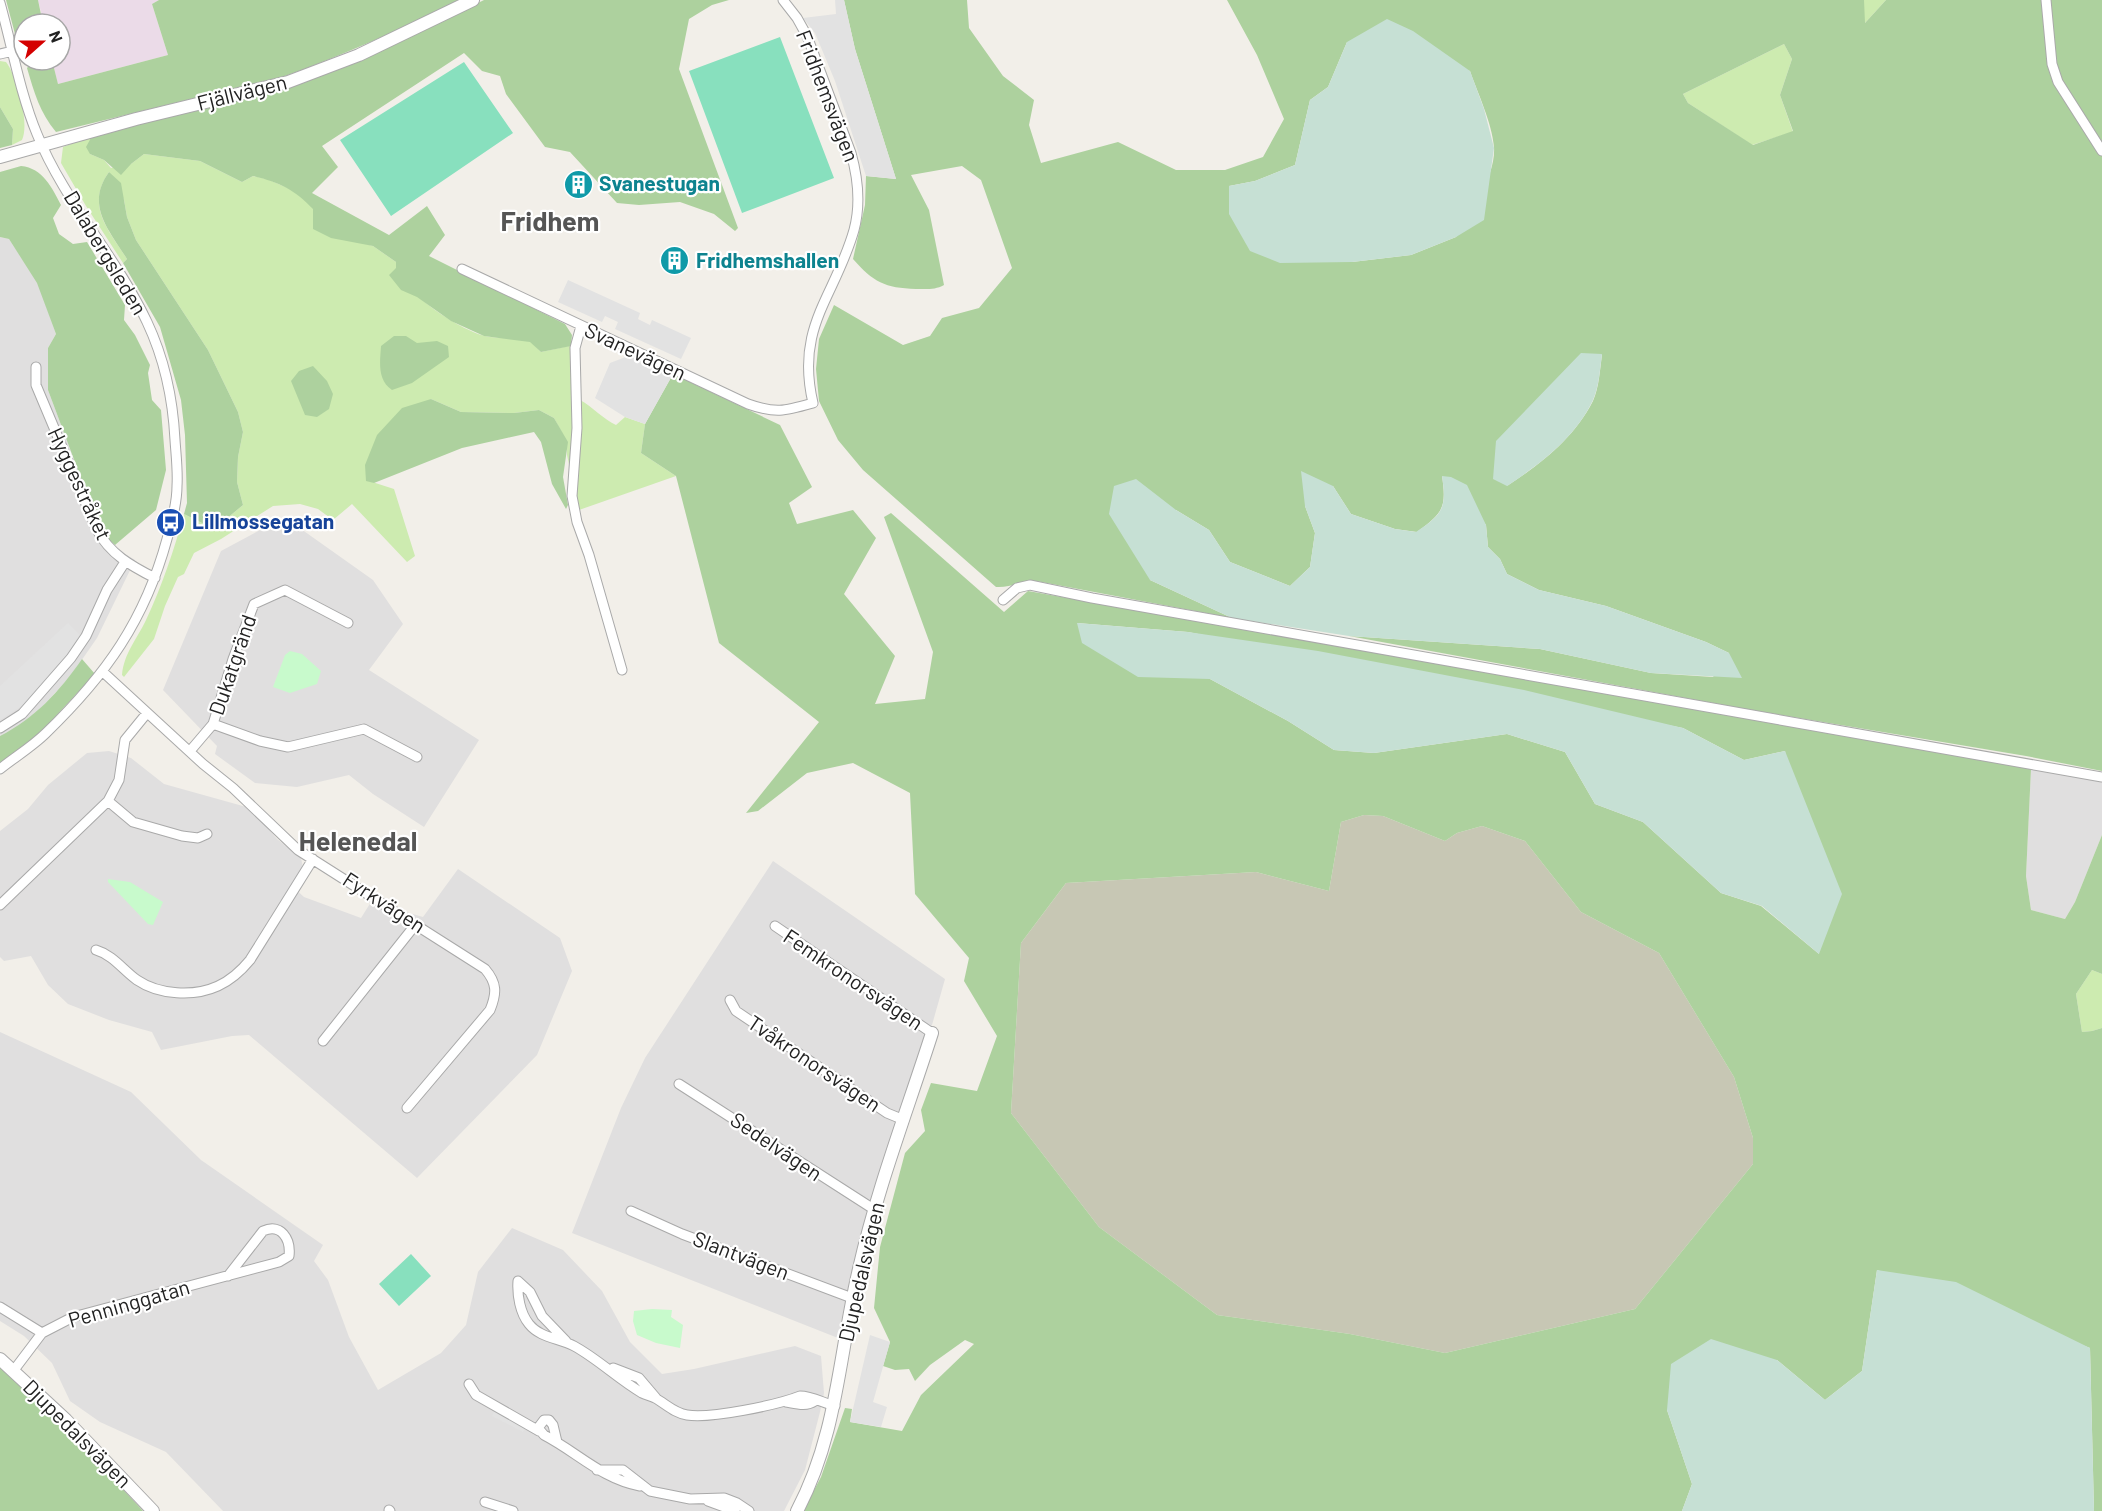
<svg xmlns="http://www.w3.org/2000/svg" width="2102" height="1511" viewBox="0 0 2102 1511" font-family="Barlow,sans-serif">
  <rect width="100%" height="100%" fill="#f2efe9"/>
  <path fill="#e0dfdf" d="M 0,237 L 9,239 L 38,283 L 56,334 L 48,348 L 48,390 L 91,505 L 108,539 L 125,554 L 135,560 L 97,638 L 70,677 L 40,709 L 20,726 L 0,736 Z
    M 277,521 L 301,529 L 373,580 L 403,624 L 369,670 L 479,740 L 424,827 L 373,794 L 349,775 L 297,787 L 255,783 L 215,754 L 217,746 L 163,690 L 221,551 Z
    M 109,751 L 131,758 L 164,784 L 250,808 L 277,839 L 301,858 L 303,868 L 292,886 L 304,897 L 361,918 L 371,902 L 423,917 L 458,869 L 560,938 L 572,971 L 537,1055 L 417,1178 L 249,1035 L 232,1036 L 161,1050 L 152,1032 L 109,1020 L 68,1004 L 48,985 L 31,956 L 4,961 L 0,957 L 0,831 L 28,809 L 48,785 L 87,753 Z
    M 2031,769 L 2102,782 L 2102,835 L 2075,902 L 2065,919 L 2031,910 L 2026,876 Z
    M 773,861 L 945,979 L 932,1025 L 924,1037 L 873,1194 L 849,1282 L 838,1338 L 572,1233 L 621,1108 L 645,1058 Z
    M 0,1032 L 131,1092 L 201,1160 L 323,1245 L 314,1261 L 328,1280 L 349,1337 L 378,1390 L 441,1353 L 466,1325 L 478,1272 L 512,1228 L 563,1250 L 602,1291 L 630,1342 L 662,1374 L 694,1369 L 795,1346 L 821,1356 L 824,1393 L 820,1412 L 805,1470 L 784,1511 L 223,1511 L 166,1452 L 100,1422 L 70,1401 L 52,1363 L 24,1336 L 0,1321 Z"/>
  <path fill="#ebdbe8" d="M 38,0 L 159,0 L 152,4 L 168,55 L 58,84 L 52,60 L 60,60 L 60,24 L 44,24 Z"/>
  <path fill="#c7c7b4" d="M 1364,815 L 1383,816 L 1445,841 L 1457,833 L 1482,826 L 1525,841 L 1581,912 L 1659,953 L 1734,1077 L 1753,1138 L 1753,1164 L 1635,1309 L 1445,1353 L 1350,1334 L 1217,1315 L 1099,1227 L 1011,1113 L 1021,943 L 1066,883 L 1256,872 L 1329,891 L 1341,822 Z"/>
  <path fill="#cdebb0" d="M 1864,0 L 1886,0 L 1864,24 Z
    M 1784,44 L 1792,59 L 1780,95 L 1793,132 L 1752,145 L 1688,103 L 1683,94 Z
    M 0,61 L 6,62 C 17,76 30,123 22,140 L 12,145 L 13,129 L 0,107 Z
    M 92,136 L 90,154 L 104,160 L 111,168 L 131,164 L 144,154 L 200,161 L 242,182 L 253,176 L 267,179 L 297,192 L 314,209 L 359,242 L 373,246 L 396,262 C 397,290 460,330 485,336 C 497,339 521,337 531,342 C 534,344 538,349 541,352 L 578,344 L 580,400 C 593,407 603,419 616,425 L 625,417 L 645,424 L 641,453 L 676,476 L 579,510 L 567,455 L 567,442 L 554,418 L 539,410 L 514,413 L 461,412 L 431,399 L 366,480 L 394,489 L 415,556 L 407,562 L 352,504 L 333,520 L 318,509 L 300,504 L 273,506 L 221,539 L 194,553 L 184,574 L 178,577 L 165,606 L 154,639 L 124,677 L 122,675 C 124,653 137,639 146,620 C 162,586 174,550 184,514 L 214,529 L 243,505 L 237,482 L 238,457 L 243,432 L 238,412 L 208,350 L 136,240 L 127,217 L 124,200 L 109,172 C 85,206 109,230 127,259 L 123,263 L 86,206 L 61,163 L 63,147 Z
    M 2092,970 L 2102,974 L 2102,1028 L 2092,1031 L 2082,1032 L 2076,994 Z"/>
  <path fill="#add19e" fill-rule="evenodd" d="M 6,0 L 38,0 L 43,24 L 24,24 L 24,35 L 15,34 Z
    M 159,0 L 459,0 C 402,29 344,55 285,76 L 56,132 C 40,113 34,92 27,68 L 34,60 L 52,60 L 58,84 L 168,55 L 152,4 Z
    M 484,0 L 729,0 L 712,5 L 689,19 L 679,69 L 738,228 L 735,231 L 714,214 L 680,202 L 639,205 L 617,203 L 570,152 L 545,147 L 506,94 L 500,76 L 482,71 L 464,53 L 322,146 L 338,167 L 312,193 L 389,235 L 427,206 L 445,235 L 429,256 L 565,324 L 572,335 L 571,346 L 541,352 L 530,342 L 484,336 L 451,321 L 417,297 L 401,290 L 389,275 L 396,268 L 396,262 L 373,246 L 331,238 L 313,229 L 313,209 C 295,190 279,182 253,176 L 242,182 L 200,161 L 144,154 L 131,164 L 121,175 L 104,160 L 90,154 L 86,147 L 92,136 L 287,87 C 356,66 420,32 484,0 Z
    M 844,0 L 967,0 L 969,28 L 1003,76 L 1034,100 L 1029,125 L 1041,163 L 1118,142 L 1176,170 L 1225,170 L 1263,157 L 1284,119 L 1257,55 L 1227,0 L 1864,0 L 1865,23 L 1886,0 L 2102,0 L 2102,771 L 2026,756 L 1740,708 L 1349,636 L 1540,649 L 1651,673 L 1713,677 L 1729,653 L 1706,642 L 1606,606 L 1539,590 L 1507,574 L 1500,559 L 1488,547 L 1486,525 L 1442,476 C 1447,509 1442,513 1417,532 L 1395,529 L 1351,514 L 1333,486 L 1305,506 L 1315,533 L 1310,567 L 1290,586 L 1230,562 L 1209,530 L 1176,510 L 1150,580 L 1232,618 L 1036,581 C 1022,581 1010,588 996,587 L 863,470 L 838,440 L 819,401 L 816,369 L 819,339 L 834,305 L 903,345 L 930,336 L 942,318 L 979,308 L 1012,268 L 981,180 L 962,166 L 911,175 L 929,210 L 944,285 C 935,290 927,289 916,289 C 885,288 873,282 853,259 L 865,205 L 866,176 L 896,179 L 855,49 ZM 1347,42 L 1470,71 C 1478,94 1492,123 1494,147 C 1496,176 1470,212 1456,237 L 1411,255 L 1352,262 L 1229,186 L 1255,181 L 1295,165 L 1310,100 L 1328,87 ZM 1784,44 L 1792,59 L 1780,95 L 1793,131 L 1753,145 L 1688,103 L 1683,94 ZM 1581,354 L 1602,355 C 1600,369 1599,388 1593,401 C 1574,438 1541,464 1507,486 L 1560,376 Z
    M 0,107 L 13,129 L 12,145 L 0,148 Z
    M 21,166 C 43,168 52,188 61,205 L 53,218 L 59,234 L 73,244 L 87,242 L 125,305 L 124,320 L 135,335 L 150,365 L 148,373 L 152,400 L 161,410 L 166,470 L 156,510 L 115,545 L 108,539 L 91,505 L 48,390 L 48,348 L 56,334 L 37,283 L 9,239 L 0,237 L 0,172 Z
    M 109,172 L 121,183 L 127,217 L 136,240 L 208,350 L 238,412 L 243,432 L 238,457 L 237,482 L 243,505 L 214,529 L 184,514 L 187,503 L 185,435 L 181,400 L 160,327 L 123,263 L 127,259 C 109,230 85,205 109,172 Z
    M 394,336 L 406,336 L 417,343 L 437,341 L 448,346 L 449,357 L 412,383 L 392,390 C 377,380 380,362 381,346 Z
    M 313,366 L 327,381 L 333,394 L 329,409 L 317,417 L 305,415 L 291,381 L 299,371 Z
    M 673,374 L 780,425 L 812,487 L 789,503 L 797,524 L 853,510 L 876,538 L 844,594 L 895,656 L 875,704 L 925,699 L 933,652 L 884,517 L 891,513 L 1004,612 L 1028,591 L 2031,769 L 2026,876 L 2031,910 L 2065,919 L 2075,902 L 2102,835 L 2102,974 L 2092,970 L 2076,994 L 2082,1032 L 2092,1031 L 2102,1028 L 2102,1511 L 2094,1511 L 2090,1348 L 1877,1270 L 1862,1371 L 1825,1400 L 1777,1360 L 1667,1410 L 1692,1484 L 1682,1511 L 803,1511 L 821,1477 L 845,1408 L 852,1409 L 850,1422 L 902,1431 L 921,1395 L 974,1344 L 965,1340 L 930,1365 L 915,1381 L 909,1369 L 895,1370 L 883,1366 L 890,1342 L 874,1308 L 880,1247 L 905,1153 L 925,1131 L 921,1110 L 931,1083 L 977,1091 L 997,1036 L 964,981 L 969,958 L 915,894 L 910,793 L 853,763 L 807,773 L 758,811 L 746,813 L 819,722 L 719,643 L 676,476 L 641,453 L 645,424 ZM 1077,623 L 1188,632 L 1683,728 L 1744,760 L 1785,751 L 1819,954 L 1761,906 L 1721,893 L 1643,822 L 1595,804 L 1565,752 L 1507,734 L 1374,753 L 1334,750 L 1288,721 L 1210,679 ZM 1364,815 L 1383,816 L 1445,841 L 1457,833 L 1482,826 L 1525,841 L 1581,912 L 1659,953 L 1734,1077 L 1753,1138 L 1753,1164 L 1635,1309 L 1445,1353 L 1350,1334 L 1217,1315 L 1099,1227 L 1011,1113 L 1021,943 L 1066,883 L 1256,872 L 1329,891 L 1341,822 Z
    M 431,399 L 461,412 L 514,413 L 539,410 L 554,418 L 568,442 L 563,477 L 568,505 L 566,509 L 552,484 L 541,442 L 534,432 L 462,448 L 374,483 L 366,481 L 365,465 L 377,435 L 402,408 Z
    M 82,659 L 95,674 L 40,733 L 0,763 L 0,736 C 34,719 60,691 82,659 Z
    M 0,1366 L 62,1423 L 143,1511 L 0,1511 Z"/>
  <path fill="#c6e0d4" d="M 1387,19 L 1413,31 L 1470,71 L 1484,109 L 1494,148 L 1484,220 L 1456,237 L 1411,255 L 1352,262 L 1280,263 L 1250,251 L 1229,214 L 1229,186 L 1255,181 L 1295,165 L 1310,100 L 1328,87 L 1347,42 Z
    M 1581,353 L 1602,354 C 1600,368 1599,387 1593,400 C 1575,438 1540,464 1507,486 L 1493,479 L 1496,441 Z
    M 1301,471 L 1333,486 L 1351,514 L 1395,529 L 1416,532 C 1443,514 1447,508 1442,476 L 1451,477 L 1467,485 L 1486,525 L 1488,547 L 1500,559 L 1507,574 L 1539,590 L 1606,606 L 1706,642 L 1729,653 L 1742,678 L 1651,673 L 1540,649 L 1349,636 L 1232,618 L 1150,580 L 1109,514 L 1114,486 L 1136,479 L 1176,510 L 1209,530 L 1230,562 L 1290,586 L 1310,567 L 1315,533 L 1305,506 Z
    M 1077,623 L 1188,632 L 1318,651 L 1524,690 L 1683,728 L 1744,760 L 1785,751 L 1842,894 L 1819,954 L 1762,906 L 1721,893 L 1643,822 L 1595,804 L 1565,752 L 1507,734 L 1374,753 L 1334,750 L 1288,721 L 1210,679 L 1138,677 L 1082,643 Z
    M 1877,1270 L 1956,1282 L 2090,1348 L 2094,1511 L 1682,1511 L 1692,1484 L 1667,1410 L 1671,1364 L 1711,1339 L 1777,1360 L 1825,1400 L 1862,1371 Z"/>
  <path fill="#c8facc" d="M 290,651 L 302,654 L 321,671 L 317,684 L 290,693 L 273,687 L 285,655 Z
    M 108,879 L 130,882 L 163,902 L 153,925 L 148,924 L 108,882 Z
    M 652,1309 L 672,1310 L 671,1317 L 683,1325 L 680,1348 L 656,1343 L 637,1335 L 633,1321 L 634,1311 Z"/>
  <path fill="#88e0be" d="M 780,37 L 834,178 L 742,213 L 689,71 Z
    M 464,62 L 513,133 L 391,216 L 340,140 Z
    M 411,1254 L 431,1276 L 399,1306 L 379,1284 Z"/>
  <path fill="#e2e2e2" d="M 835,0 L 844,0 L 855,49 L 896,179 L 866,176 L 835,81 L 815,33 L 803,18 L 836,14 Z
    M 568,280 L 640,313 L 638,319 L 650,325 L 652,320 L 691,338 L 681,359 L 615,329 L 618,322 L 605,316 L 602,322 L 558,302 Z
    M 631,355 L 673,374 L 645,424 L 625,417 L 595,398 L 610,363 Z
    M 68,623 L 82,637 L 39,690 L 23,705 L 0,720 L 0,686 Z
    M 870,1335 L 890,1342 L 873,1402 L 887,1407 L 881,1427 L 850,1422 Z
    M 495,1410 L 526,1427 L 523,1432 L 492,1416 Z"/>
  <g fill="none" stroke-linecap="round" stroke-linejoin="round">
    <defs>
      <path id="minor" d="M 2046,0 L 2052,64 L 2058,82 L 2102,151
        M 0,3 C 12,46 20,93 37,134 C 64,201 116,256 147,322 C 164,358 173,400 175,440 C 176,455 178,471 177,486 C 177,503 172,522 167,539 C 145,620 106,675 46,733 C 33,746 15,757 0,769
        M 0,54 L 13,51
        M 462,269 L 748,404 C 776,414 785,411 813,403 C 795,326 835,297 854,230 C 861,204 858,178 851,153 L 807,36 L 797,18 L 783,0
        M 581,326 L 575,348 L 577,428 L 572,496 L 577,522 L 589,555 L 622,670
        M 36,367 L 36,385 L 97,530 C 110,554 131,566 155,578
        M 1003,600 L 1017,588 L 1030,585 L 1092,598 L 2102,777
        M 103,672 L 203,764 L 233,788 L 298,850 L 485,969 C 497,983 497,993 490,1010 L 407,1108
        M 213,724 L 260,741 L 288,747 L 364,729 L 417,757
        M 0,728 L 22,714 L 71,658 L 86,636 L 107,590 L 125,562
        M 190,751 L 213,724 L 233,659 L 254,604 L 285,590 L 348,623
        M 108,801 L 133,822 L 182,836 L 198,838 L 207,834
        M 0,905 L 108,801 L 119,780 L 125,740 L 147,713
        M 775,926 L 932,1033
        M 96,950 C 113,955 123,970 137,980 C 159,995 194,997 218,986 C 231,980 241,971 250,960 L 313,859
        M 730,1000 L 736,1011 L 887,1113 L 904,1120
        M 323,1041 L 416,924
        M 679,1084 L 875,1210
        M 631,1211 L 682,1234 L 852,1298
        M 518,1281 C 517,1295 520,1313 529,1324 C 540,1338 559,1338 574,1346 C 598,1359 618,1379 642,1393 C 646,1395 651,1396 655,1398 C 666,1404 674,1413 687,1415 C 710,1419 777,1405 800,1396 C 812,1396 823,1403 835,1406
        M 518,1281 L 530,1292 L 542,1316 L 566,1341
        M 0,1307 L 42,1333
        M 613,1368 L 639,1378 L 656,1398
        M 14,1370 L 42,1333 L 73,1317 L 279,1262 L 289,1256 C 291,1239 281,1223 263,1231 L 228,1276
        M 469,1384 L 476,1395 L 539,1431
        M 786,1402 C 797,1404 806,1407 815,1401
        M 557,1442 L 553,1425 L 549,1420 L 544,1420 L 538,1428 L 544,1435 C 577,1452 602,1479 640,1486
        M 597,1470 L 623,1470 L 650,1491 L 690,1499 L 724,1498 L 737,1503 L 749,1511
        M 708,1501 L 735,1511
        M 485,1502 L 513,1511
        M 389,1510 L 390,1511"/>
      <path id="tertiary" d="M 0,157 L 136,119 L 288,82 L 359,55 L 473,0
        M 0,1359 L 66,1420 L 153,1511
        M 797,1511 C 838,1434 839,1352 859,1269 C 877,1189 907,1111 932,1033"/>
    </defs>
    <use href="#minor" stroke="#a9a9a9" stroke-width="11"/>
    <use href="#tertiary" stroke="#a9a9a9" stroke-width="14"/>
    <use href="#minor" stroke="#fff" stroke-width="9"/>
    <use href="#tertiary" stroke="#fff" stroke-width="12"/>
  </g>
  <defs>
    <symbol id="building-disc" viewBox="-11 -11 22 22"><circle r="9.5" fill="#0f9aa8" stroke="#fff"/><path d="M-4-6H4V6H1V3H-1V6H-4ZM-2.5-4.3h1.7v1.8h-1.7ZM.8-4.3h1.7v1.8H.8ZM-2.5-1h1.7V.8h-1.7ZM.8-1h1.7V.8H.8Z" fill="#fff"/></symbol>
    <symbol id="bus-disc" viewBox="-11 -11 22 22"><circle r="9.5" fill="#1a4fb4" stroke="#fff"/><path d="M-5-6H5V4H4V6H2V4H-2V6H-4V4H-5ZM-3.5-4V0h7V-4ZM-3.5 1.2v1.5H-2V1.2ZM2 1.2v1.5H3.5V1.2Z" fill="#fff"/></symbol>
  </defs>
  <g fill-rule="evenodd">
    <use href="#building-disc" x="562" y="168" width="33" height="33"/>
    <use href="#building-disc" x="658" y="244" width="33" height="33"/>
    <use href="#bus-disc" x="154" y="506" width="33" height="33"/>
  </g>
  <g text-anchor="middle" stroke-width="4.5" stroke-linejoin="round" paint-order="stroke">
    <g font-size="21" fill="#222" stroke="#fff">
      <text transform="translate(242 93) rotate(-14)" y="7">Fjällvägen</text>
      <text transform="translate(827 96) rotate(69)" y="7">Fridhemsvägen</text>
      <text transform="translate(105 253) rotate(59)" y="7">Dalabergsleden</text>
      <text transform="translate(635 352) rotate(25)" y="7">Svanevägen</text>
      <text transform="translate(79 484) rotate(65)" y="7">Hyggestråket</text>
      <text transform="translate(233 665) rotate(-71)" y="7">Dukatgränd</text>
      <text transform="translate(384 903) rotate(33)" y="7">Fyrkvägen</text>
      <text transform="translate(853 980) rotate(34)" y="7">Femkronorsvägen</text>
      <text transform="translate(814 1064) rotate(34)" y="7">Tvåkronorsvägen</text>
      <text transform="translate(776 1147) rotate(34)" y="7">Sedelvägen</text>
      <text transform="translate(741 1256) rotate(21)" y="7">Slantvägen</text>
      <text transform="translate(862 1272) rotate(-77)" y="7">Djupedalsvägen</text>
      <text transform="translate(129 1304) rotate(-16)" y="7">Penninggatan</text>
      <text transform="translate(77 1434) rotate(45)" y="7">Djupedalsvägen</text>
    </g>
    <g font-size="21" font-weight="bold" fill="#0d838f" stroke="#fff" text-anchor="start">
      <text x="599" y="191">Svanestugan</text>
      <text x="696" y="268">Fridhemshallen</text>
    </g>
    <g font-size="21" font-weight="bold" fill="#164399" stroke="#fff" text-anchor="start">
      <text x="192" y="529">Lillmossegatan</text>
    </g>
    <g font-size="27" font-weight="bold" fill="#555" stroke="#fff">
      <text x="550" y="231">Fridhem</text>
      <text x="358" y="851">Helenedal</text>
    </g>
  </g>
  <g transform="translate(42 42) rotate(69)"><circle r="28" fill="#ffffff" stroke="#a7a7a7" stroke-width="1.5"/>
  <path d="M0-4.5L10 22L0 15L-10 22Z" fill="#d40000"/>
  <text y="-9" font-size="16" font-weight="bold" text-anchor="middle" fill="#222222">N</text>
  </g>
</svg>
